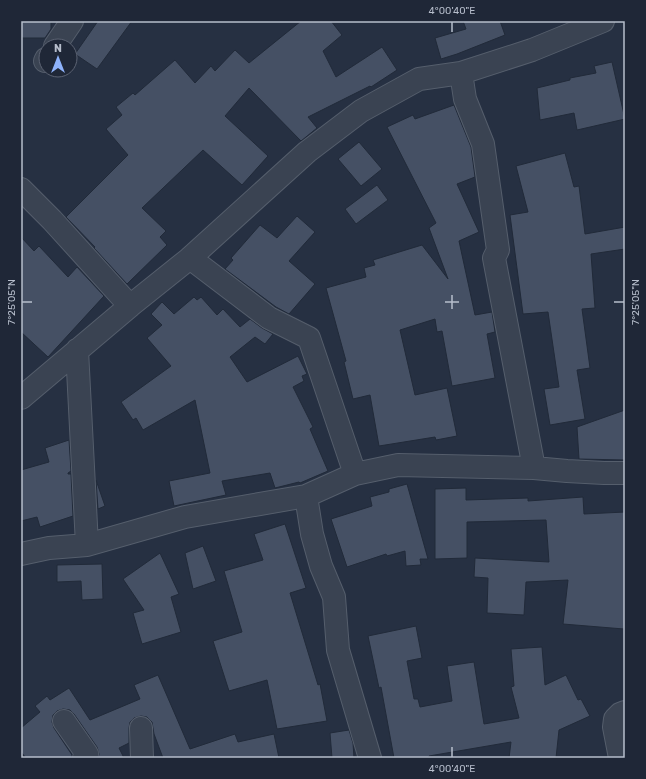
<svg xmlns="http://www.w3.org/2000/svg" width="646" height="779" viewBox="0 0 646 779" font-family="Rubik,sans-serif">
  <rect width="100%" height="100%" fill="#263042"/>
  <path fill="#455064" stroke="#212a39" d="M 21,21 L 51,21 L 51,29 L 45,38 L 21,38 Z
    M 98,21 L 132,21 L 97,69 L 75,54 Z
    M 301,21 L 331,21 L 342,35 L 323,51 L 336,77 L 382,47 L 397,70 L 371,87 L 370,86 L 308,117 L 317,128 L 301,141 L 249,88 L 225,116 L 268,156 L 242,185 L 203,150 L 142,208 L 166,231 L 160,237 L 167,245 L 127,284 L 94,248 L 95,247 L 66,217 L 128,155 L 106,129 L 122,115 L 116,107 L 133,93 L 135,95 L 175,60 L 195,83 L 211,66 L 215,71 L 235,50 L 249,63 Z
    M 463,21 L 500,21 L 505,35 L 457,54 L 441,59 L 435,38 L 466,29 Z
    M 612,62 L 625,119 L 577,130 L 574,113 L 540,120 L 537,88 L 570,80 L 570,78 L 596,73 L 594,66 Z
    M 454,105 L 471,147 L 475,177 L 457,184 L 479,232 L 459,241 L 475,315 L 492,312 L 495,332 L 487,334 L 495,378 L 452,386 L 442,331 L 437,332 L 435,319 L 400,330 L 415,395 L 447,388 L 457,436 L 436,440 L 435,437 L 379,446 L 370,395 L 353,399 L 344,362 L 346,361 L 326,288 L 366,277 L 364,268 L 375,265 L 373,260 L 422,245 L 448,279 L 429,228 L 436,223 L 387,127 L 413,115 L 415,119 Z
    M 359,142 L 382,169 L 361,186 L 338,159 Z
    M 565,153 L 574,187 L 579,186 L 585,234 L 625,227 L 625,249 L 591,254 L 595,308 L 582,309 L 590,368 L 577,370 L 585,419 L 550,425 L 544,389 L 559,387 L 548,312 L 523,314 L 510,215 L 528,212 L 516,166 Z
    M 377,185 L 388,200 L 356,224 L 345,209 Z
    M 297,216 L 315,232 L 289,261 L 315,284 L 289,314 L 276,307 L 225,269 L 233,260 L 231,258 L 260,225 L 277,238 Z
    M 21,237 L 34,251 L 39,246 L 68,277 L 77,267 L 104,296 L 48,357 L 21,332 Z
    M 194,297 L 197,300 L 201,297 L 217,315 L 223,309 L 240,327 L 250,319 L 262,328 L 273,334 L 265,344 L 255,337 L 230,357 L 247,382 L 298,356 L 307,374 L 302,376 L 304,381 L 293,387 L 313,427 L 310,429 L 328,471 L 300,483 L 299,482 L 275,488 L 270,473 L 222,481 L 226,495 L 174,506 L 169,481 L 210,473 L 195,400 L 143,430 L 136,418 L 133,420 L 121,402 L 171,366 L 147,338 L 162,325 L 151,314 L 162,302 L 174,314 Z
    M 625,410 L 625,460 L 579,459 L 577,427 Z
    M 69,440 L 71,471 L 68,473 L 68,474 L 71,474 L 73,516 L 40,527 L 37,517 L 21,521 L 21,470 L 49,462 L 45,448 Z
    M 96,480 L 105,506 L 98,509 Z
    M 407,484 L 428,559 L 420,559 L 421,565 L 406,566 L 405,551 L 387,556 L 386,554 L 347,567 L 331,519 L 372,506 L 370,497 L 389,492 L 389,489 Z
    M 466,488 L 466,500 L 528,498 L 528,501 L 583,497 L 584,514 L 625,512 L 625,613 L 624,629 L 563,624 L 568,580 L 526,582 L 524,615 L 487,613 L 488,578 L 474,577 L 475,558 L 549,562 L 546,520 L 467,522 L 467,558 L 435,559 L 435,489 Z
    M 285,524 L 306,588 L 290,593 L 318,685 L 320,684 L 327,721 L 277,729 L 267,680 L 229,691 L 213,641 L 242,632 L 224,571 L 263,560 L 254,534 Z
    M 203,546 L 216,581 L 193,589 L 185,553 Z
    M 160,553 L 179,594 L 171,597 L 181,632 L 142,644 L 133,613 L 144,610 L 123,579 Z
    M 102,564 L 103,599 L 82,600 L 81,581 L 57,582 L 57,565 Z
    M 416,626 L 422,658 L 407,661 L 414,699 L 418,699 L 420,707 L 452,701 L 447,666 L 474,662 L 484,724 L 519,718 L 511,687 L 514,686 L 511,649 L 542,647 L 545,685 L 566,675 L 578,700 L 581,699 L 590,716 L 559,730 L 556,758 L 509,758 L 511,742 L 429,756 L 429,758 L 394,758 L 381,687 L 379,688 L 368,636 Z
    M 158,675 L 190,749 L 235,734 L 238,742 L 274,734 L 279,758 L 163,758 L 154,734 L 152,722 L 147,717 L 141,716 L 134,718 L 130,722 L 129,728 L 129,743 L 119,748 L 124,758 L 98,758 L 99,754 L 97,747 L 74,714 L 70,710 L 63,709 L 57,711 L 53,715 L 52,722 L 54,728 L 72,755 L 72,758 L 26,758 L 21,752 L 21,728 L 40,712 L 35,706 L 47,696 L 50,700 L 69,688 L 90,720 L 140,699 L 134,685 Z
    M 349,730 L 353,743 L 354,758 L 332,758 L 330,733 Z"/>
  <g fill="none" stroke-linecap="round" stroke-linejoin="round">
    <defs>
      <path id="minor" d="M 55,46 L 72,21
        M 45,61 L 46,59
        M 461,73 L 465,99 L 483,144 L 498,250 L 494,258 L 534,468
        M 21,189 L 52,220 L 130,306
        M 190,258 L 269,318 L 309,338 L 355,474
        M 77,350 L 87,545
        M 21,398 L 130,306 L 190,258 L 307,152 L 361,111 L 419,79 L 461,73 L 532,50 L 603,21
        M 306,496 L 312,534 L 321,566 L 334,597 L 338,650 L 370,758
        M 21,554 L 49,548 L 87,545 L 185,517 L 306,496 L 355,474 L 398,465 L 534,468 L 567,471 L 604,473 L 625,473
        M 64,721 L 87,754 L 84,758
        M 141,728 L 142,758
        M 620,758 L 614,727 L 615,719 L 620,714 L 625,712"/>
    </defs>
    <use href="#minor" stroke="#555e6c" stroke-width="24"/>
    <use href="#minor" stroke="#3a4352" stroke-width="22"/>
  </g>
  <path fill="none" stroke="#b7becc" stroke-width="1.5" d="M 452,22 L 452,32M 452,295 L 452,309M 22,302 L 32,302M 445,302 L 459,302M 614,302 L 624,302M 452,747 L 452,757"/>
  <rect width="646" height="779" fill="none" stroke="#1f2737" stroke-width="44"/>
  <g transform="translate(58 58)"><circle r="19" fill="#1f2737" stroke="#5c6373"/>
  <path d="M0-3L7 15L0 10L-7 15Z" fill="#8eb2fa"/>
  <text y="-6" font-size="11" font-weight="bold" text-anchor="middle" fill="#b7becc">N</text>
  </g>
  <rect x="22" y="22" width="602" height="735" fill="none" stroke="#b7becc" stroke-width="1.5"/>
  <g font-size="10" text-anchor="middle" fill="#b7becc">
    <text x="452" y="14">4°00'40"E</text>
    <text transform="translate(11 302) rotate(-90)" y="4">7°25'05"N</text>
    <text transform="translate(635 302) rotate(-90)" y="4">7°25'05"N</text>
    <text x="452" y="772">4°00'40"E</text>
  </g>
</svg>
